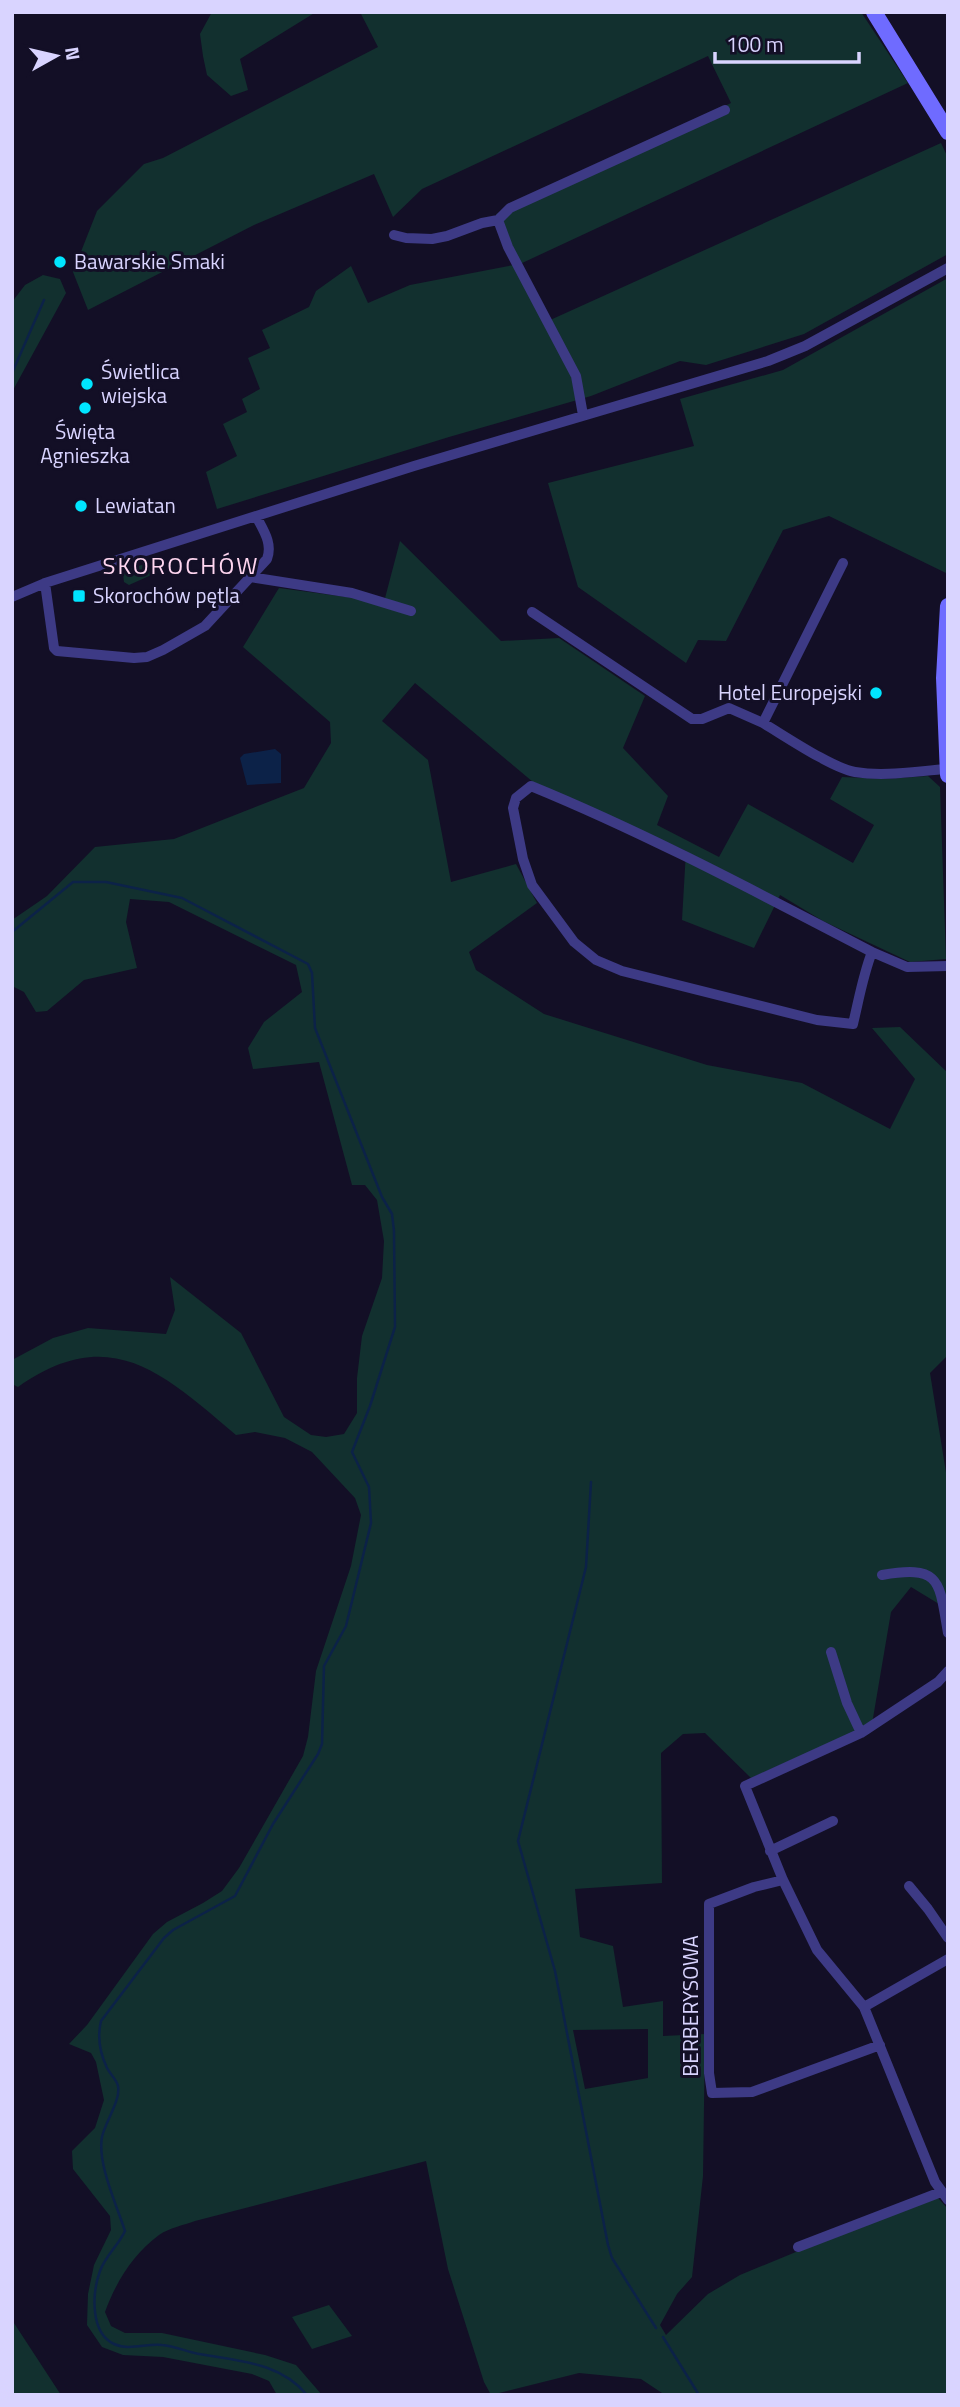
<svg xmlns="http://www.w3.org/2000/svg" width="960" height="2407" viewBox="0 0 960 2407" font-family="'Titillium Web',sans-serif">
  <rect width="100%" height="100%" fill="#130f26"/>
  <path fill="#12302f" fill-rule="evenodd" d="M 212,12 L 316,12 L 240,59 L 248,90 L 231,96 L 207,75 L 203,56 L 200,34 Z
    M 360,12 L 861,12 L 908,83 L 520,264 L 548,321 L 941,143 L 948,158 L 948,254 L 804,334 L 706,365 L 680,361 L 591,396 L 449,437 L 217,509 L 206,472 L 237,456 L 223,424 L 247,412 L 242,399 L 260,389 L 248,358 L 270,348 L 262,330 L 309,307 L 316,291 L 351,266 L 368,303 L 410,285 L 519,264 L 496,214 L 731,103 L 708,56 L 422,189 L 393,217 L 374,174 L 254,225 L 88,310 L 73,272 L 97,211 L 144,164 L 163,158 L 378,47 Z
    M 43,275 L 60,279 L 66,293 L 12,392 L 12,302 L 25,285 Z
    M 948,278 L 948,562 L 946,573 L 829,516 L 783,530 L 726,641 L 698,640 L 686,663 L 578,587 L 548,483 L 694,446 L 680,399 L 783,370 Z
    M 400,541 L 501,641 L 559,638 L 645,696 L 623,748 L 668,796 L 657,825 L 719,857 L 748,804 L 853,863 L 874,825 L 830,799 L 842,777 L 887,779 L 928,776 L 940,787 L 946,959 L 910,962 L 823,921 L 780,895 L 754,948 L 682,920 L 686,851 L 533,782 L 415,683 L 382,721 L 428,760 L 451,882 L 516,864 L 537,903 L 469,952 L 476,970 L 544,1014 L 707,1065 L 802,1083 L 890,1129 L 915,1079 L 872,1028 L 900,1027 L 948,1073 L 948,1355 L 930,1373 L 948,1485 L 948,1644 L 939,1604 L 911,1587 L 891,1612 L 872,1724 L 751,1778 L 705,1733 L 683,1734 L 661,1753 L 662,1883 L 575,1889 L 580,1937 L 613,1946 L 623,2007 L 663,2001 L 663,2036 L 705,2034 L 703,2176 L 692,2277 L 677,2294 L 660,2325 L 666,2335 L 708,2294 L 740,2275 L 866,2223 L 938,2198 L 948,2209 L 948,2395 L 665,2395 L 641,2379 L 579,2373 L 491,2395 L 484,2382 L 448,2269 L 426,2161 L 195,2221 C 184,2225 169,2228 159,2235 C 133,2254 116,2282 105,2312 L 111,2326 L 125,2333 L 162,2333 L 265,2355 L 296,2365 L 322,2395 L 277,2395 L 269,2381 L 252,2374 L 163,2357 L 123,2355 L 102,2347 L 87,2325 L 88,2294 L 94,2265 L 111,2230 L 110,2216 L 73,2169 L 72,2151 L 95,2128 L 104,2100 L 96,2062 L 91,2053 L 69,2044 L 87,2025 L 153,1934 L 167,1922 L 203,1903 L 222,1891 L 239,1868 L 303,1756 L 308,1737 L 316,1671 L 351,1566 L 361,1515 L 355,1498 L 312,1452 L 285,1438 L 255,1432 L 236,1435 C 163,1373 110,1322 18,1387 L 12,1384 L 12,1360 L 53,1338 L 88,1328 L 166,1334 L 175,1310 L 170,1277 L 241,1333 L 284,1417 L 311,1435 L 326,1437 L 344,1434 L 357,1413 L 357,1378 L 362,1336 L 382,1278 L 384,1241 L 377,1200 L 365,1185 L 352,1185 L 319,1062 L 253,1069 L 248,1048 L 264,1022 L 302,992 L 296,965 L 169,902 L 130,899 L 126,922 L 137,968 L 84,980 L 47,1011 L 36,1012 L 24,992 L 12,986 L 12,920 L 47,896 L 95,847 L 174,839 L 304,788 L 331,743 L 330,722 L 243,647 L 279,588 L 384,602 ZM 648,2029 L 648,2078 L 585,2089 L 573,2030 Z
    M 154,561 L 158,572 L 129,585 L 124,582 L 123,574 L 126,570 Z
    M 329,2305 L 352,2336 L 312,2349 L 292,2317 Z
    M 12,2320 L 61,2395 L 12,2395 Z"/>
  <path fill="#0c2248" d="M 275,749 L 281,754 L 281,783 L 247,785 L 240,758 L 244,754 Z"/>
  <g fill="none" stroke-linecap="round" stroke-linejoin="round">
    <path stroke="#0c2248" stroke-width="2.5" d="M 12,373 L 44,300
      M 12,932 L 73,882 L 106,882 L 182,898 L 308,964 L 312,973 L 315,1028 L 382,1197 L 392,1214 L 394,1231 L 395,1327 L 370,1406 L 352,1452 L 369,1487 L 371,1523 L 346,1626 L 324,1666 L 322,1744 L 318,1754 L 273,1824 L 235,1896 L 173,1930 L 164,1938 L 101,2021 C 97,2037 100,2053 107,2068 C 110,2074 117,2080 118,2086 C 121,2100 105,2122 102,2137 C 97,2163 117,2206 125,2231 C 118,2246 106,2255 100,2271 C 92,2293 90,2333 114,2344 C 129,2351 147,2343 162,2345 C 175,2346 187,2352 199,2354 C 238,2361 280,2362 307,2395
      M 591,1482 L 586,1567 L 518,1841 L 555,1971 L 608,2245 L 612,2258 L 656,2328
      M 663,2337 L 699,2395"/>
    <path stroke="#3d3a85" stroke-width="10" d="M 498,220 L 508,247 L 576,376 L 583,415
      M 394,235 L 406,238 L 432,239 L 447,236 L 482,223 L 498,220 L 510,208 L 725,110
      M 250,577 L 352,593 L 411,611
      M 45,583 L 54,648 L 57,651 L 134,658 L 147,657 L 163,650 L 205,626 L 267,559 C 273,543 263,530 256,516
      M 12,597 L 45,583 L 414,466 L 768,361 L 805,346 L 948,268
      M 532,612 L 692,719 L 702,719 L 729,708 L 763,723 L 843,563
      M 763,723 C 785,736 832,768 855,772 C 885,777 917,771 947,769
      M 872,952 C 760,894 648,834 531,786 L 516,798 L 513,808 L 523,859 L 532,885 L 574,942 L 596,960 L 622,971 L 817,1020 L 853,1024 C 859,999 863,975 872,952 L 907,967 L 948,966
      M 882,1575 C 941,1565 939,1580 948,1633
      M 831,1652 L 847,1703 L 861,1733
      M 948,1671 L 938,1682 L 861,1733 L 745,1786 L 783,1880 L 817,1950 L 864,2007 L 935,2182 L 948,2200
      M 770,1851 L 833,1821
      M 783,1880 L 754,1887 L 709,1904 L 709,2073 L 712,2093 L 752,2092 L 880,2045
      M 909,1886 L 928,1909 L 948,1938
      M 864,2007 L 948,1959
      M 798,2247 L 941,2192"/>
    <path stroke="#6f6bff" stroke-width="16" d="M 874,12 L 948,132
      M 948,606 L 944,678 L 948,775"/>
  </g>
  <g fill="#00e5ff" stroke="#130f26" stroke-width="2.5">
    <circle cx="60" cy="262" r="7"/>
    <circle cx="87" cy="384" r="7"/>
    <circle cx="85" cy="408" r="7"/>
    <circle cx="81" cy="506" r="7"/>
    <rect x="72" y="589" width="14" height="14" rx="3.5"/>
    <circle cx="876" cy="693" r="7"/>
  </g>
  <g text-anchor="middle" stroke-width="6" stroke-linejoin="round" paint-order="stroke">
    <g font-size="21" fill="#d9d4ff" stroke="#130f26" text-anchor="start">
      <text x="74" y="269">Bawarskie Smaki</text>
      <text x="101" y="379">Świetlica<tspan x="101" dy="24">wiejska</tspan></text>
      <text x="85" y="439" text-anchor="middle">Święta<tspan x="85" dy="24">Agnieszka</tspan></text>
      <text x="95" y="513">Lewiatan</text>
      <text x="93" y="603">Skorochów pętla</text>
      <text x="862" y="700" text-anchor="end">Hotel Europejski</text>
    </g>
    <g font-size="21" fill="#d9d4ff" stroke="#130f26">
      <text transform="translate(691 2006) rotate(-90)" y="7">BERBERYSOWA</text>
    </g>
    <g font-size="24" letter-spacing="2" fill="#ffd6f0" stroke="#130f26">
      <text x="181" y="574">SKOROCHÓW</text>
    </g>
  </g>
  <rect width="960" height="2407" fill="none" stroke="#d9d4ff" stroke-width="28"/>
  <g transform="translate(56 56) rotate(82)" stroke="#130f26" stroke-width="5" paint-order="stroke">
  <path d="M0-5L12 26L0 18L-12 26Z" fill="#d9d4ff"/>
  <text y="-10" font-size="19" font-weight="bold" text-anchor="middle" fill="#d9d4ff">N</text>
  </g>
  <path d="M715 52v10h144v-10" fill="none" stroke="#d9d4ff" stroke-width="3.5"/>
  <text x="726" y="52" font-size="21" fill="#d9d4ff" stroke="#130f26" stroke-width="5" paint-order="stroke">100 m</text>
</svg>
